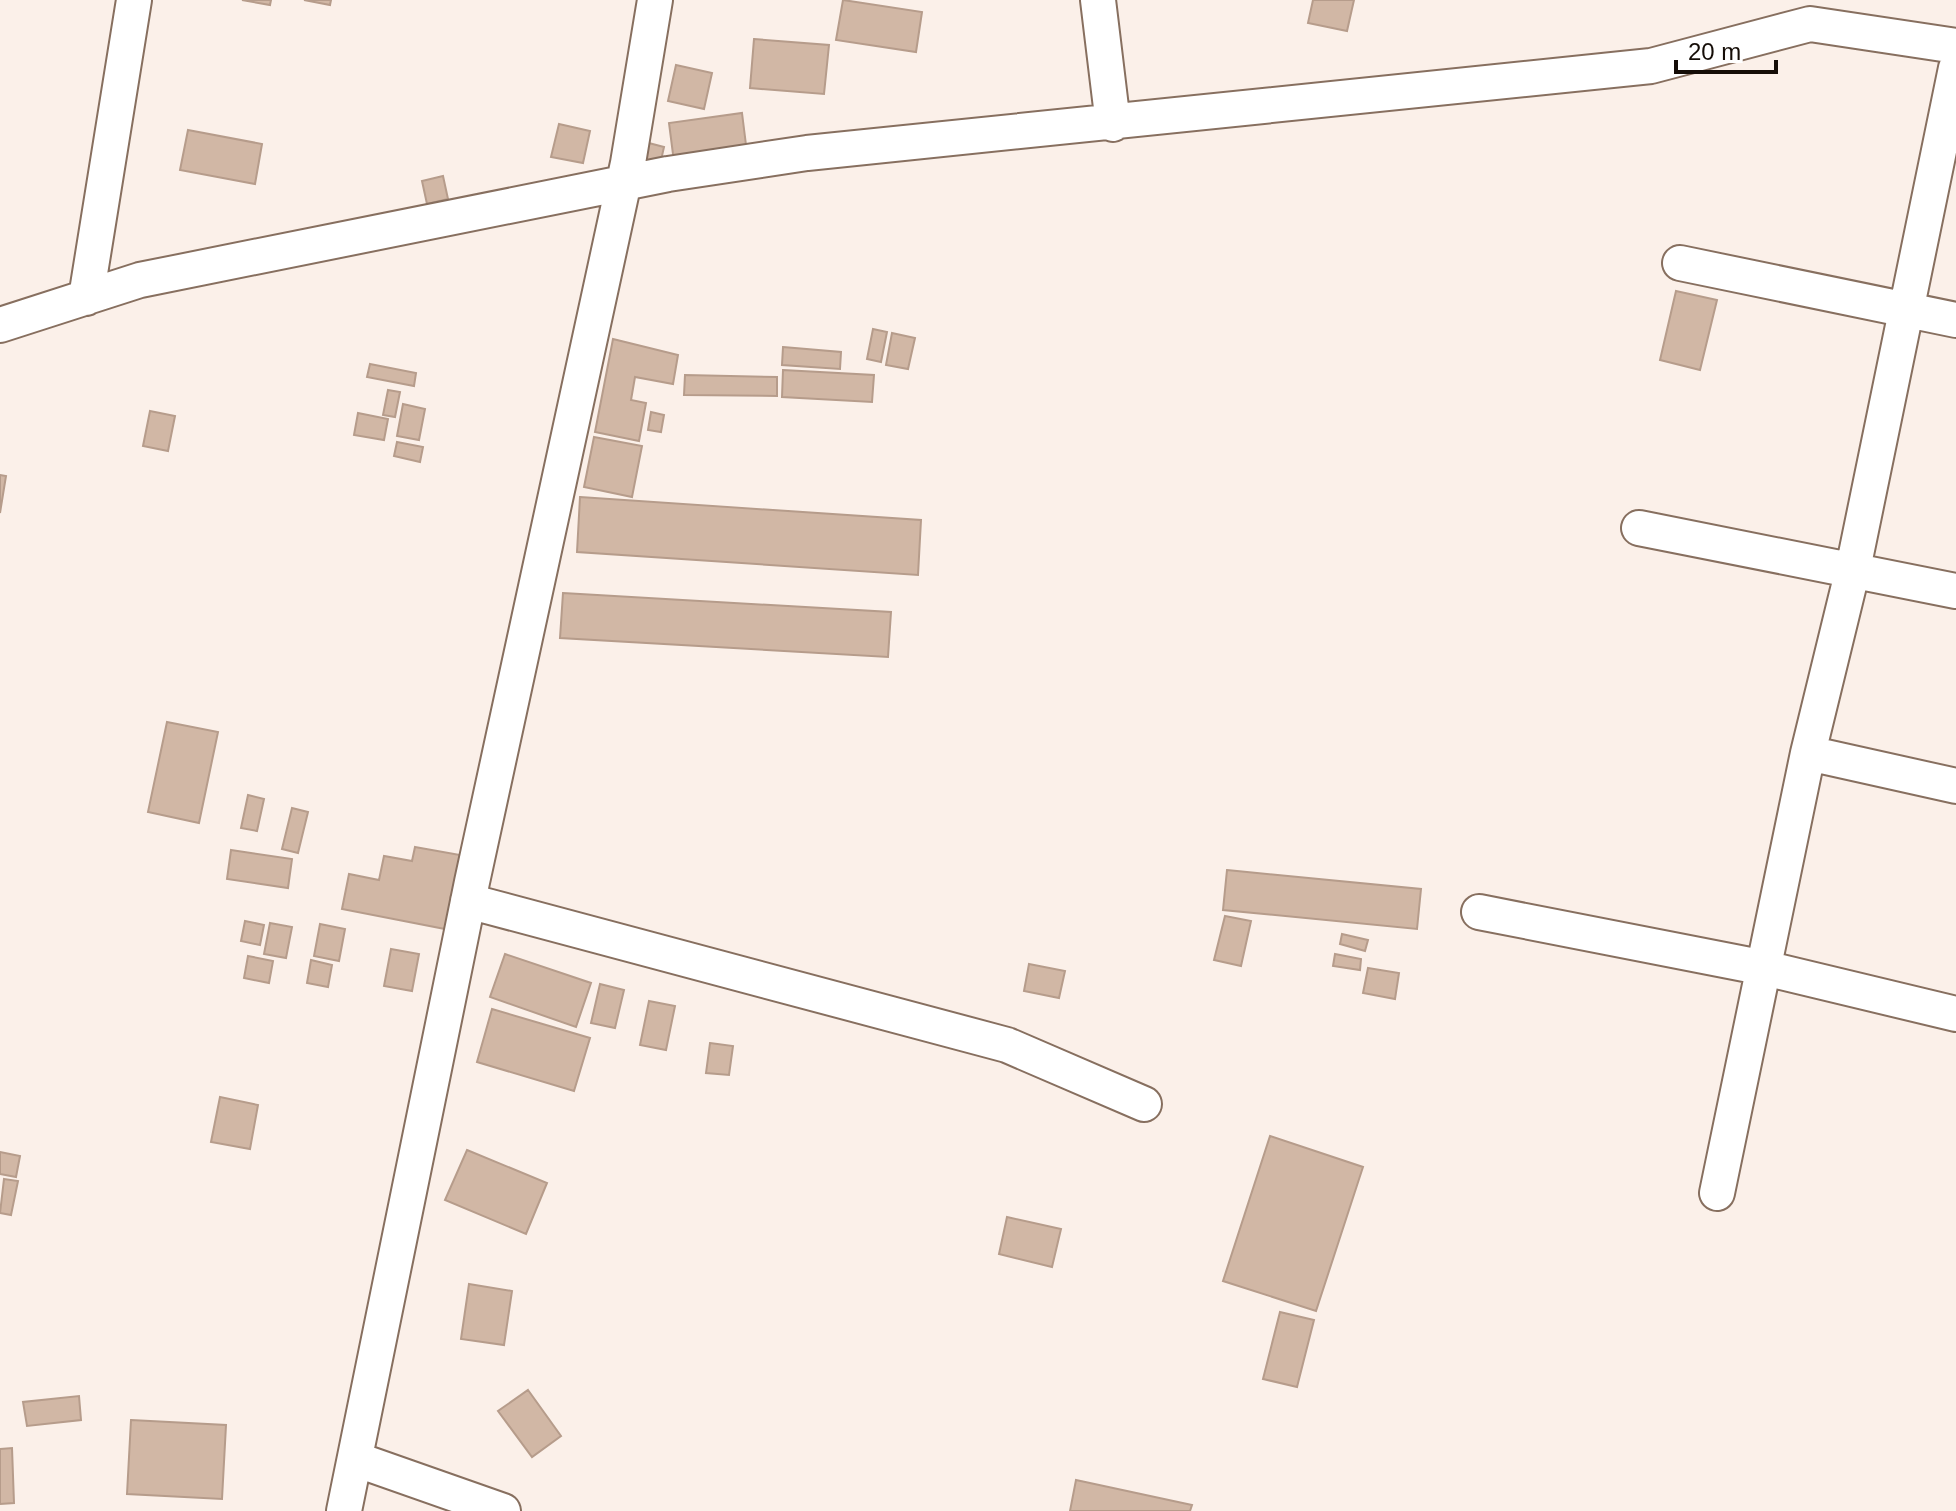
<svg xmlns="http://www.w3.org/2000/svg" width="1956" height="1511" viewBox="0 0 1956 1511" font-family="Helvetica,sans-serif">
  <rect width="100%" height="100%" fill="#fbf0e9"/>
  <path fill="#d1b7a5" stroke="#b69c8b" stroke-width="2" d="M 242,0 L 271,0 L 270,5 Z
    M 304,0 L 331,0 L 330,5 Z
    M 843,0 L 922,12 L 916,52 L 836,40 Z
    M 1313,0 L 1354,0 L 1347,31 L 1308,23 Z
    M 754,39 L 829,45 L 824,94 L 750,88 Z
    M 676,65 L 712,73 L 704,109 L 668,101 Z
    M 742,113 L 747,153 L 674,162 L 669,123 Z
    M 559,124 L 590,131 L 583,163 L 551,157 Z
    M 188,130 L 262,144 L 255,184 L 180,170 Z
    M 645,142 L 664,147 L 659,169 L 640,165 Z
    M 443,176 L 448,199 L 427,204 L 422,181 Z
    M 1676,291 L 1717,300 L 1700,370 L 1660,360 Z
    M 873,329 L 887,332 L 881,362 L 867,359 Z
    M 892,333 L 915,338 L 908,369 L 886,365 Z
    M 613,339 L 678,355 L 673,384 L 635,377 L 631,400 L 646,403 L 639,441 L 595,432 Z
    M 783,347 L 841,352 L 840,369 L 782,365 Z
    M 370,364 L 416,373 L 414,386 L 367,377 Z
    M 783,370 L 874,375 L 872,402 L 782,397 Z
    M 685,375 L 777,377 L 777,396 L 684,395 Z
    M 388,390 L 400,392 L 395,417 L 383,415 Z
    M 403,404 L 425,409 L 419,440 L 397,436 Z
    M 150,411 L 175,416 L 168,451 L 143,446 Z
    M 651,412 L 664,415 L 661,432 L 648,430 Z
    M 358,413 L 388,419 L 384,440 L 354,435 Z
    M 594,437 L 642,446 L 632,497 L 584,487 Z
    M 397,442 L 423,447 L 420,462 L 394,456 Z
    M 0,475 L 6,476 L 0,513 Z
    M 580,497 L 921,520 L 918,575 L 577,552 Z
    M 563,593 L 891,612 L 888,657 L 560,638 Z
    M 167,722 L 218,732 L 199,823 L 148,812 Z
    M 248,795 L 264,799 L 257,831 L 241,828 Z
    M 292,808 L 308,812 L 298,853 L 282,849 Z
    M 415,847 L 460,855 L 445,929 L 342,909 L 349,874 L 379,880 L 384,856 L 412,861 Z
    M 231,850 L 292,859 L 288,888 L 227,879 Z
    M 1227,870 L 1421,889 L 1417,929 L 1223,910 Z
    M 1225,916 L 1251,921 L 1241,966 L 1214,960 Z
    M 245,921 L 264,925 L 260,945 L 241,941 Z
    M 270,923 L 292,927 L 286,958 L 264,954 Z
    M 320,924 L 345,929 L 339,961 L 314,956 Z
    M 1342,934 L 1368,940 L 1365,951 L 1340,944 Z
    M 391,949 L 419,954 L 412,991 L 384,986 Z
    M 505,954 L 591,983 L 576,1027 L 490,997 Z
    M 1335,954 L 1361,959 L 1360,970 L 1333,966 Z
    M 248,956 L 273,961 L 269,983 L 244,978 Z
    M 311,960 L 332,965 L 328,987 L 307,983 Z
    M 1029,964 L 1065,971 L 1059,998 L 1024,991 Z
    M 1368,968 L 1399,973 L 1395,999 L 1363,993 Z
    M 600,984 L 624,990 L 615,1028 L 591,1023 Z
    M 649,1001 L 675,1006 L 666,1050 L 640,1045 Z
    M 492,1009 L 590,1038 L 574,1091 L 477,1062 Z
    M 710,1043 L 733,1046 L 729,1075 L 706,1073 Z
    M 220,1097 L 258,1105 L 250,1149 L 211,1142 Z
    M 1270,1136 L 1363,1167 L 1316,1311 L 1223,1281 Z
    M 467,1150 L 547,1183 L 526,1234 L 445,1200 Z
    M 0,1152 L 20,1156 L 16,1177 L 0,1174 Z
    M 4,1179 L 18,1181 L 11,1215 L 0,1213 Z
    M 1007,1217 L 1061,1229 L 1052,1267 L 999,1254 Z
    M 469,1284 L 512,1291 L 504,1345 L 461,1339 Z
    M 1280,1312 L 1314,1320 L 1297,1387 L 1263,1379 Z
    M 528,1390 L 561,1436 L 532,1457 L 498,1411 Z
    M 79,1396 L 81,1420 L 27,1426 L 23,1402 Z
    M 131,1420 L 226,1425 L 222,1499 L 127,1494 Z
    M 12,1448 L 14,1503 L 0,1504 L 0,1449 Z
    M 1076,1480 L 1192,1505 L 1190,1511 L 1070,1511 Z"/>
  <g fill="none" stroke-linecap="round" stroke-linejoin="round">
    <defs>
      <path id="street" d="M 1098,0 L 1113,124
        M 1680,263 L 1956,320
        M 86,298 L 134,0
        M 0,325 L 140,280 L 668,174 L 807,153 L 1651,66 L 1810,24 L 1956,46
        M 1639,528 L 1956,591
        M 1808,753 L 1956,786
        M 468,901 L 1007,1045 L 1144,1104
        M 1479,912 L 1760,967 L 1956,1014
        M 1717,1193 L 1808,753 L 1853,569 L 1956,68
        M 355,1459 L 503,1511
        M 344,1511 L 472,882 L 628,163 L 655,0"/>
    </defs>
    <use href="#street" stroke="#876f5f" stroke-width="38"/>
    <use href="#street" stroke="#fff" stroke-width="34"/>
  </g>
  <path d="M1676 60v12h100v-12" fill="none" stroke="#150d07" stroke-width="4"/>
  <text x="1688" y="60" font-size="24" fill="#150d07" stroke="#ffffff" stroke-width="6" paint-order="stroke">20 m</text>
</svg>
